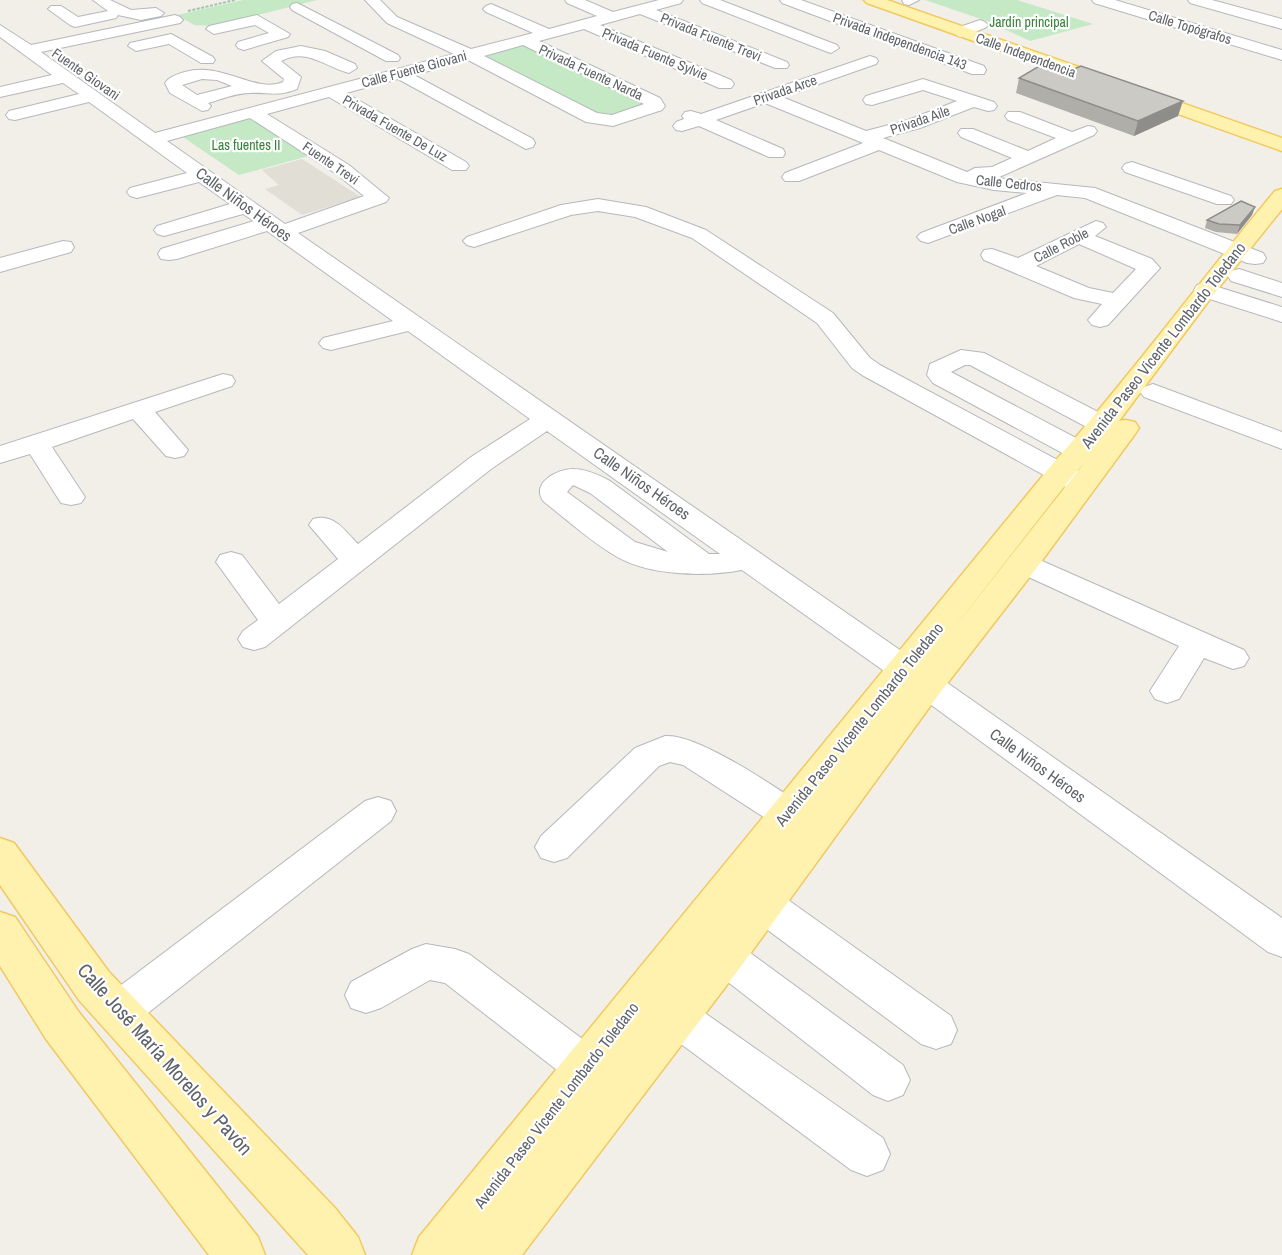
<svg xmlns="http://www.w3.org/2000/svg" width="1282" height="1255" viewBox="0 0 1282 1255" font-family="'Archivo Narrow',sans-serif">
  <rect width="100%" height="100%" fill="#f1efe8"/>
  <path fill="#e1ded6" d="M 302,159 L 361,197 L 302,215 L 265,189 L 279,185 L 262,170 Z"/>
  <path fill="#c5e8c5" d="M 243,0 L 317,0 L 214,26 L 194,25 L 177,15 Z
    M 925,0 L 1017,0 L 1093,24 L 1030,41 L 987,21 Z
    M 523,44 L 651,104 L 606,118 L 481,55 Z
    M 251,115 L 312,155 L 239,175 L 180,135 Z"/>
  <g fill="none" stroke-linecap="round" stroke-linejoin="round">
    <defs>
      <path id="minor" d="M 93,0 L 110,0 L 131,10 L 156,8 L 164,13 L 161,16 L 141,20 L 118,15 L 116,18 L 75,27 L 70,25 L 48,9 L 51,6 L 61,6 L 78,17 L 108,11 Z
        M 365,0 L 380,0 L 397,17 L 471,49 L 533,33 L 486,12 L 483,9 L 486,6 L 491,4 L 549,29 L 597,16 L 567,3 L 565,0 L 585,0 L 613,12 L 659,0 L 683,0 L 681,3 L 656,10 L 787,62 L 789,65 L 787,68 L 775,68 L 640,14 L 600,25 L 731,80 L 734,84 L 731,88 L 719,88 L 584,29 L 539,41 L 660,98 L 665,106 L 662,110 L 613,126 L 586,122 L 468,60 L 414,75 L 533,139 L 535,143 L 533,147 L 526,149 L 398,79 L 346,93 L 466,162 L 469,166 L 466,170 L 452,170 L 329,97 L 267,114 L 349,165 L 389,198 L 386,202 L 298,233 L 939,677 L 1282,918 L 1282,957 L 1268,952 L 915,693 L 742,570 C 705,577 647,576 614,555 C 589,540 566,519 543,501 C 531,483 557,469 573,469 C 586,469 599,475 610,481 L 709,554 L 720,554 L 547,431 L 491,469 L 265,647 L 254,650 L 243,647 L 238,639 L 243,631 L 258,620 L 216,562 L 220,555 L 231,552 L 242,555 L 279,604 L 338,559 L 309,525 L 313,519 C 334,513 344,530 358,544 L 471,457 L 530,419 L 408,331 L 331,350 L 323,348 L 319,343 L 323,338 L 393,321 L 267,231 L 177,259 L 169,260 L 161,259 L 158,254 L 161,249 L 254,221 L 243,214 L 164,236 L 157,234 L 154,230 L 157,226 L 230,204 L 199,182 L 137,198 L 130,196 L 127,192 L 130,188 L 187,173 L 89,102 L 15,120 L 9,119 L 6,115 L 9,111 L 79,94 L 63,83 L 0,97 L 0,87 L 52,75 L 0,37 L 0,25 L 31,45 L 175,15 L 180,17 L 183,20 L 180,23 L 41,52 L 155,133 L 454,54 L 387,23 ZM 523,45 L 644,104 L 612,115 L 597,113 L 484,56 ZM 250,118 L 335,173 L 364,196 L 285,224 L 167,141 ZM 573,485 L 590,493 L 668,552 L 635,542 L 567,492 Z
        M 700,0 L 720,0 L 837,45 L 839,48 L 831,53 L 825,51 L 702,3 Z
        M 780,0 L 801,0 L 984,66 L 986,70 L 984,74 L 972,74 L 782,3 Z
        M 902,0 L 919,0 L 909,5 L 904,4 Z
        M 1092,0 L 1115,0 L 1282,50 L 1282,60 L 1094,3 Z
        M 1188,0 L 1212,0 L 1282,19 L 1282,29 L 1190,3 Z
        M 297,3 L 398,55 L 400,58 L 398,61 L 386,61 L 292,10 L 290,7 L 292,4 Z
        M 257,15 L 290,34 L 288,37 L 244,50 L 238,48 L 236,45 L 238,42 L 269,33 L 255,25 L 214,34 L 206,29 L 209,26 Z
        M 980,20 L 985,22 L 988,25 L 985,28 L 960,37 L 952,32 L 954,29 Z
        M 171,34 L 213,57 L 215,60 L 213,63 L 201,63 L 169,44 L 136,51 L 128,46 L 130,43 Z
        M 301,46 L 325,51 L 355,64 L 357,68 L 349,73 C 325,67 307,47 281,61 L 301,77 L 297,89 C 278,97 269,92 250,93 C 236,93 222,99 208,103 L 211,106 L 208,110 L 202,111 L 170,93 L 165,83 C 169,77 177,74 185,72 C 222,61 255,94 283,82 L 284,79 L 262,61 L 276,51 ZM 202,79 L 217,80 L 232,86 L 197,95 L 182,85 Z
        M 870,56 L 876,58 L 878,61 L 876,64 L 782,97 L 866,131 L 908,120 L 957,101 L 923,90 L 872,105 L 866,104 L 863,100 L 866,96 L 923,79 L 994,102 L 997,106 L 994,110 L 988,111 L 974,107 L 920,128 L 883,138 L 967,172 L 975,168 L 992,167 L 1012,158 L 961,137 L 958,133 L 961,129 L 973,129 L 1028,151 L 1056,138 L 1008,120 L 1005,116 L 1008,112 L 1020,112 L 1072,132 L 1088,126 L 1094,127 L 1097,131 L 1094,135 L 997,178 L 1095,188 L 1263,253 L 1266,258 L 1263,263 L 1255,264 L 1247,263 L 1085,198 L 1057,195 L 928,243 L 921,241 L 917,237 L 921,233 L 1027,193 L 994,190 L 957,182 L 879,150 L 799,181 L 785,181 L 782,177 L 785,173 L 863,143 L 765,103 L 716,120 L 783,149 L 785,153 L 783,157 L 769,157 L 699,126 L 682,131 L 676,130 L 673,126 L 676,122 L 684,119 L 682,116 L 685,112 L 691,111 L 701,114 Z
        M 1132,162 L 1231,196 L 1234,200 L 1231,204 L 1217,204 L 1125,172 L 1122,168 L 1125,164 Z
        M 598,199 L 646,207 L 706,230 L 833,313 L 870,358 L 880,365 L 1093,479 L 1097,485 L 1093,491 L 1083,493 L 1073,491 L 862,375 L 852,368 L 817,323 L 692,238 L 635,217 L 598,211 L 571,215 L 474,247 L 467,245 L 463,241 L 467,237 L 561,205 Z
        M 1096,221 L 1103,223 L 1106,227 L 1095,236 L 1152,259 L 1160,268 L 1108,325 L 1100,327 L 1092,325 L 1088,320 L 1102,304 L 1074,298 L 984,260 L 981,255 L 984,250 L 992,249 L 1018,258 ZM 1079,244 L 1136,269 L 1113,293 L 1089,288 L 1036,266 Z
        M 63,241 L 71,242 L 74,247 L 71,252 L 0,272 L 0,258 Z
        M 1239,269 L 1282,283 L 1282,297 L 1231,281 L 1228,276 L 1231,271 Z
        M 1205,283 L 1282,307 L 1282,322 L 1197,295 L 1194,290 L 1197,285 Z
        M 961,350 L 984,353 L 1129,428 L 1133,434 L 1129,440 L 1120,442 L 1111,440 L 970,365 L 965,365 L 951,372 L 1110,456 L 1114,462 L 1110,468 L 1100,470 L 1090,468 L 933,383 L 927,375 L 930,364 Z
        M 223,374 L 232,376 L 235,381 L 232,386 L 155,412 L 188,450 L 184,456 L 175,458 L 166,456 L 133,419 L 52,447 L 85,497 L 81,503 L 71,505 L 61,503 L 30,454 L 0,463 L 0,446 Z
        M 1153,384 L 1282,432 L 1282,449 L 1144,397 L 1140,392 L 1144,387 Z
        M 1024,553 L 1244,650 L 1249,658 L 1244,666 L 1233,669 L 1204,658 L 1179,699 L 1167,703 L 1155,699 L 1150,691 L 1179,646 L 1013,570 L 1009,563 L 1013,556 Z
        M 665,736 C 701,733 789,797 822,818 L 827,828 L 822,838 L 809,843 L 796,838 L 683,765 L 670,762 L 659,766 L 567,858 L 554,862 L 541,858 L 535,847 L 541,836 L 635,748 Z
        M 378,797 L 391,801 L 396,811 L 391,821 L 134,1024 L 119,1030 L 104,1024 L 98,1011 L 104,998 L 365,801 Z
        M 763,888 L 777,892 L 951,1016 L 957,1030 L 951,1044 L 936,1049 L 921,1044 L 749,916 L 744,904 L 749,892 Z
        M 724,938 L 738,944 L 903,1065 L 910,1080 L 903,1095 L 888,1101 L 873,1095 L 710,968 L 704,956 L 710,944 Z
        M 426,944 L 455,949 L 469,954 L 601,1053 L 608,1067 L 601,1081 L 586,1087 L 571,1081 L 445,983 L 430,980 L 381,1008 L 366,1013 L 351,1008 L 345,995 L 351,982 L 412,949 Z
        M 677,998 L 692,1004 L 883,1138 L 890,1154 L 883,1170 L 867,1176 L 851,1170 L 662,1030 L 656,1017 L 662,1004 Z"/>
      <path id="major" d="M 864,0 L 887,0 L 1282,138 L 1282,151 L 867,3 Z
        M 1282,189 L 1282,209 L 1213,295 L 1119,421 L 1125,420 L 1135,422 L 1139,428 L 1135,434 L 1035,570 L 939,694 L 739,969 L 522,1255 L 412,1255 L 419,1237 L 1050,467 C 1129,378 1199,282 1275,191 ZM 1085,462 L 946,638 L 1070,479 Z
        M 0,838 L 14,843 L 109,972 L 335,1208 L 358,1237 L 365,1255 L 308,1255 L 79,1000 L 0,885 Z
        M 0,912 L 15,917 L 78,1011 L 258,1237 L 265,1255 L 209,1255 L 46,1039 L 0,966 Z"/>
    </defs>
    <use href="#minor" stroke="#b5b8bc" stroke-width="2"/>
    <use href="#major" stroke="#f2c960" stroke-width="3"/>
    <path stroke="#9cc7a9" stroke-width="2" stroke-dasharray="3 1.5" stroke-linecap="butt" d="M 188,11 L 235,0"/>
    <use href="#minor" fill="#fff" fill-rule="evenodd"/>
    <use href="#major" fill="#fff2af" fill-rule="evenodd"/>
  </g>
  <path fill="#afaea9" d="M 1019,78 L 1178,116 L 1134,136 L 1016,93 Z
    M 1252,215 L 1237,234 L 1216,232 L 1205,228 L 1207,220 Z"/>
  <path fill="#8f8d8a" d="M 1183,101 L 1178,116 L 1134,136 L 1138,121 Z
    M 1255,207 L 1252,215 L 1237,234 L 1240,225 Z"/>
  <path fill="#cccac5" stroke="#8f8d8a" stroke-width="1.5" d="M 1046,62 L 1069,71 L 1081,66 L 1183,101 L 1138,121 L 1019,78 Z
    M 1241,201 L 1255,207 L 1240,225 L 1219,224 L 1207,220 Z"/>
  <g text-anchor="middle" stroke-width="4.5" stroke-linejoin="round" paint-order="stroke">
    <g font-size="14" fill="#348238" stroke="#fff">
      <text x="1029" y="27">Jardín principal</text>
      <text x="246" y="150">Las fuentes II</text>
    </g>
    <g font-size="14" fill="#5f6368" stroke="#fff">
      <text transform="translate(1190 27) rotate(17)" y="5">Calle Topógrafos</text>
      <text transform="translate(711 37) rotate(22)" y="5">Privada Fuente Trevi</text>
      <text transform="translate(900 41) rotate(20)" y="5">Privada Independencia 143</text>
      <text transform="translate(655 54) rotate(23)" y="5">Privada Fuente Sylvie</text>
      <text transform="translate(1026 55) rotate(20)" y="5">Calle Independencia</text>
      <text transform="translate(414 69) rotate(-15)" y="5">Calle Fuente Giovani</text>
      <text transform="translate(591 72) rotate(25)" y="5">Privada Fuente Narda</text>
      <text transform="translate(86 74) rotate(35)" y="5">Fuente Giovani</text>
      <text transform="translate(785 90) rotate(-19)" y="5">Privada Arce</text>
      <text transform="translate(920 120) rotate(-19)" y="5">Privada Aile</text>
      <text transform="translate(395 128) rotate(30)" y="5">Privada Fuente De Luz</text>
      <text transform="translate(331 163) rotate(34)" y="5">Fuente Trevi</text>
      <text transform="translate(1009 183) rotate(6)" y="5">Calle Cedros</text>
      <text transform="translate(977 220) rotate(-20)" y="5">Calle Nogal</text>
      <text transform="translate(1061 245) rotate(-27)" y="5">Calle Roble</text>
    </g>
    <g font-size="16" fill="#5f6368" stroke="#fff">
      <text transform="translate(244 204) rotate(36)" y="6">Calle Niños Héroes</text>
      <text transform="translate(1163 345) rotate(-52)" y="6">Avenida Paseo Vicente Lombardo Toledano</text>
      <text transform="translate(642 483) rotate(35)" y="6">Calle Niños Héroes</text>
      <text transform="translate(859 724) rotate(-51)" y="6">Avenida Paseo Vicente Lombardo Toledano</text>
      <text transform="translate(1038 765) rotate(36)" y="6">Calle Niños Héroes</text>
      <text transform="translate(556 1105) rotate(-52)" y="6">Avenida Paseo Vicente Lombardo Toledano</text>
    </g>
    <g font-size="20" fill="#5f6368" stroke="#fff">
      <text transform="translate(165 1059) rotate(48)" y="7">Calle José María Morelos y Pavón</text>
    </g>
  </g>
</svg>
